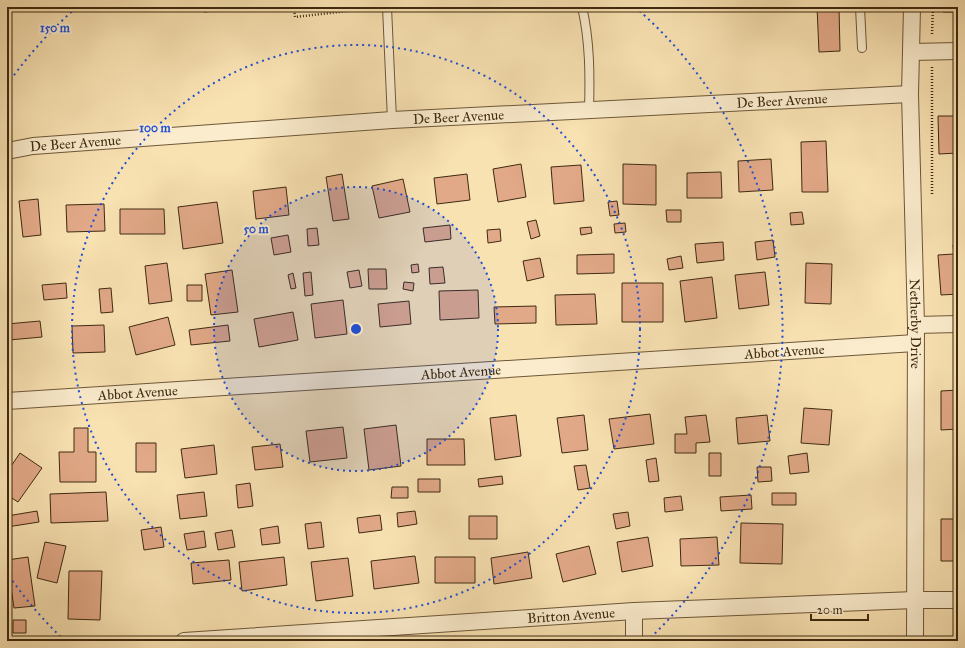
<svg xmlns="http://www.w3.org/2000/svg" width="965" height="648" viewBox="0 0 965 648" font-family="'IM FELL Great Primer',serif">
  <rect width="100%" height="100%" fill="#f9e2b2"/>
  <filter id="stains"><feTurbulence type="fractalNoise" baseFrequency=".005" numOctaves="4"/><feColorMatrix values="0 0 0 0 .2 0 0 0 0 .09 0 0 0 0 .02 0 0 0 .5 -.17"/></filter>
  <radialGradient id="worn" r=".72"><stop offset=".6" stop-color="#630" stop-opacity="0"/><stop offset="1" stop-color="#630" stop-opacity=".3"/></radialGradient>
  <path fill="#e2a988" stroke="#3e2a11" d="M 204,7 L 257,7 L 204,12 Z
    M 817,7 L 839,7 L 840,51 L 819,52 Z
    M 943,7 L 958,7 L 958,12 L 943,12 Z
    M 938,116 L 958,116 L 958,153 L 939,154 Z
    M 826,141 L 828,192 L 802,192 L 801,142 Z
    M 771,159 L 773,190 L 739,192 L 738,161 Z
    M 521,164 L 526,197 L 498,202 L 493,169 Z
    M 623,164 L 656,165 L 656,205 L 623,204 Z
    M 581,165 L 584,201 L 554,204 L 551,167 Z
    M 721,172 L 722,198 L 687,198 L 687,173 Z
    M 342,174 L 349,219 L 333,221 L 326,177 Z
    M 467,174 L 470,200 L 437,204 L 434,178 Z
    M 403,179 L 410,212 L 379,218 L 372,186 Z
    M 286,187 L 289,215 L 256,219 L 253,191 Z
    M 38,199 L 41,235 L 23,237 L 19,201 Z
    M 617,201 L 619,215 L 610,216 L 608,202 Z
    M 217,202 L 223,243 L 183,249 L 178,207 Z
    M 104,204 L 105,231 L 67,232 L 66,205 Z
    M 120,209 L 164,209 L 165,234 L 120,234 Z
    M 666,210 L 681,210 L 681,222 L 667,222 Z
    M 802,212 L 804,224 L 791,225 L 790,213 Z
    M 536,220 L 540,236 L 531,239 L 527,222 Z
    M 625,223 L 626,232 L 615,233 L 614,224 Z
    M 450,225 L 451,239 L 425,242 L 423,228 Z
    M 591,227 L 592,233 L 581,235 L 580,228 Z
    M 317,228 L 319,245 L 308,246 L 307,229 Z
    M 500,229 L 501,241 L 488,243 L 487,230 Z
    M 288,235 L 291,252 L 274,255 L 271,238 Z
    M 773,240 L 775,257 L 757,260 L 755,242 Z
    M 723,242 L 724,260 L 697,263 L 695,244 Z
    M 953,245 L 958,245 L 958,294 L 941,295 L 938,255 L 954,254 Z
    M 614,254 L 614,273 L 577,274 L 577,255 Z
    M 681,256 L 683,268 L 669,270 L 667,259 Z
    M 540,258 L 544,277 L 527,281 L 523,261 Z
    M 167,263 L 172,301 L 149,304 L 145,266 Z
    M 806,263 L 832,264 L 831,304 L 805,303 Z
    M 418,264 L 419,272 L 412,273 L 411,265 Z
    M 443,267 L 445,283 L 430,284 L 429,268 Z
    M 368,269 L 386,269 L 387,289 L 369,289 Z
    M 232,270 L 238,312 L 211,315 L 205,274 Z
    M 359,270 L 362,286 L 350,288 L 347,272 Z
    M 311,272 L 313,295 L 305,296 L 303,273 Z
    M 765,272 L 769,305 L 739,309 L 735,275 Z
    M 293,273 L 296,288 L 291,289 L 288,275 Z
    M 712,277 L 717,318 L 685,322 L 680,281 Z
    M 404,282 L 414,283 L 413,291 L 403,289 Z
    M 66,283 L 67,298 L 44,300 L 42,285 Z
    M 622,283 L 663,283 L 663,322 L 622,322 Z
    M 187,285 L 202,285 L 202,301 L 187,301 Z
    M 111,288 L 113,312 L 101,313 L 99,289 Z
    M 478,290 L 479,318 L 440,320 L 439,291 Z
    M 595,294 L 597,324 L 556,325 L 555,295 Z
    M 343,300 L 347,334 L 315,338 L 311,304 Z
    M 409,301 L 411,324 L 380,327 L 378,304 Z
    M 536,306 L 536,323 L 495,324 L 494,307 Z
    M 293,312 L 298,340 L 259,347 L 254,319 Z
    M 168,317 L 175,345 L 136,355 L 129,327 Z
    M 40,321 L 42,337 L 9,340 L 7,324 Z
    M 104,325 L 105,352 L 73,353 L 72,326 Z
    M 228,325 L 230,341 L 191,345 L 189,330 Z
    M 958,390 L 958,429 L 941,430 L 941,391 Z
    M 804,408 L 832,410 L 829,445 L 801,443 Z
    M 650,414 L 654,444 L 614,449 L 609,419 Z
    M 516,415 L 521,456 L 495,460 L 490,418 Z
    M 584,415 L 588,450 L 562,453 L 557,418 Z
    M 706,415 L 710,442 L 696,443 L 696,453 L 675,453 L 675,434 L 687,434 L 685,417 Z
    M 767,415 L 770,441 L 738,444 L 736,418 Z
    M 396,425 L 401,466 L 369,470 L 364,429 Z
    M 343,427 L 347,458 L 310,462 L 306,431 Z
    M 74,428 L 88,428 L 88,452 L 96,452 L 96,482 L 60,482 L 59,452 L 74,452 Z
    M 427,439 L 464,439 L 465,465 L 427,465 Z
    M 136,443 L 156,443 L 156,472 L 136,472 Z
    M 280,444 L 283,467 L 255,470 L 252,447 Z
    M 214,445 L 217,474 L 185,478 L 181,449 Z
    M 20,453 L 42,468 L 18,502 L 7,495 L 7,472 Z
    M 709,453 L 721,453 L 721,476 L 709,476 Z
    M 807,453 L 809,472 L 790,474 L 788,456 Z
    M 958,453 L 958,470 L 955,470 L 955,454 Z
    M 656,458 L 659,481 L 649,482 L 646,460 Z
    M 586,465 L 590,488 L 578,490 L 574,466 Z
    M 757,467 L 771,467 L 772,481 L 758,482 Z
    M 502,476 L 503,484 L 479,487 L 478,479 Z
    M 418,479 L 440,479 L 440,492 L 418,492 Z
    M 250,483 L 253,506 L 238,508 L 236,485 Z
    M 392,487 L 408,487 L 408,498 L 391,498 Z
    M 106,492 L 108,521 L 51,523 L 50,494 Z
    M 204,492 L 207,516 L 180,519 L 177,495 Z
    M 772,493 L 796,493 L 796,505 L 772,505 Z
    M 751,495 L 752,509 L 721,511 L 720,497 Z
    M 681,496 L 683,510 L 665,512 L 664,498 Z
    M 37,511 L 39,522 L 7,527 L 7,516 Z
    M 415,511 L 417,524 L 398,527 L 397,513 Z
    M 628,512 L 630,526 L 616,529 L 613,514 Z
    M 380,515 L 382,530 L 359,533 L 357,518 Z
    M 469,516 L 497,516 L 497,539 L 469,539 Z
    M 941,519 L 958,519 L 958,561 L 941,561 Z
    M 321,522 L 324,547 L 308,549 L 305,524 Z
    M 741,523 L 783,524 L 782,564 L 740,563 Z
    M 278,526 L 280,543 L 262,545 L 260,529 Z
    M 161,527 L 164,547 L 144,550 L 141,530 Z
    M 232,530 L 235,547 L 218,550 L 215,533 Z
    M 204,531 L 206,547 L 187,550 L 184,534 Z
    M 648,537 L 653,566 L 622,572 L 617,542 Z
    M 717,537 L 719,565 L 681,566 L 680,539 Z
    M 45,542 L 66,546 L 57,583 L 37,578 Z
    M 589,546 L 596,574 L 563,582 L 556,554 Z
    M 528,552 L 532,578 L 494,584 L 491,558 Z
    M 415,556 L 419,583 L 374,589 L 371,561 Z
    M 28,557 L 35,606 L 14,608 L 7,560 Z
    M 284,557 L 287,585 L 242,591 L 239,562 Z
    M 435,557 L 475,557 L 475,583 L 435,583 Z
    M 348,558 L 353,596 L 316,601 L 311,562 Z
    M 229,560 L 231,580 L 193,584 L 191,563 Z
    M 69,571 L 102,571 L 100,620 L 68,619 Z
    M 13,620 L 26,620 L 26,633 L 13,633 Z"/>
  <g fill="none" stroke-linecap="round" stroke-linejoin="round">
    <defs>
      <path id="lane" d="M 387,7 L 392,120
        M 582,7 C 590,41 590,76 589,110
        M 860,7 L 862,48"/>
      <g id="street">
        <path id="s1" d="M 912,7 L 910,94 L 916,325 L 915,641"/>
        <path d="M 911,52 L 958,51"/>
        <path id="s2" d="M 7,151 L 33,146 L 392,120 L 910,94"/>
        <path d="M 916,325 L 958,324"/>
        <path id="s3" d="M 7,401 L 915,343"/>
        <path id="s4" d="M 184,641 L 634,611 L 915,600 L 958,600"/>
        <path d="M 634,641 L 634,611"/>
      </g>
    </defs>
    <use href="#lane" stroke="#6d5839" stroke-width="10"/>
    <use href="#street" stroke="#6d5839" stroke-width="18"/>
    <path stroke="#3e2a11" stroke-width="2.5" stroke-dasharray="1 2" stroke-linecap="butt" d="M 294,7 L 295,17 L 374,8
      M 932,34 L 933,7
      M 932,194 L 932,67"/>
    <use href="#lane" stroke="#fbeccd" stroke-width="8"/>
    <use href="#street" stroke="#fbeccd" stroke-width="16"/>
  </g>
  <circle cx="356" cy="329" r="142" fill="#1d4ed8" fill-opacity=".12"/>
  <g fill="none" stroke="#1d4ed8" stroke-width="2" stroke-dasharray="2 4">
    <circle cx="356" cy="329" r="142"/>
    <circle cx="356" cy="329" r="284"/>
    <path d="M65 641A426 426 0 0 1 7 573M7 85A426 426 0 0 1 77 7M635 7A426 426 0 0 1 647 641"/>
  </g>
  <g text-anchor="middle" stroke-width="4" stroke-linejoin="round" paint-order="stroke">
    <g font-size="14" fill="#3e2a11" stroke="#fbeccd">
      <text dy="5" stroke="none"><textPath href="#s2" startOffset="777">De Beer Avenue</textPath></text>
      <text dy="5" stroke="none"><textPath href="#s2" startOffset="453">De Beer Avenue</textPath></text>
      <text dy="5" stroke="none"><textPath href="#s2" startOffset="69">De Beer Avenue</textPath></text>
      <text dy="5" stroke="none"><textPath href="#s1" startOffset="317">Netherby Drive</textPath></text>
      <text dy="5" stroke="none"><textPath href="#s3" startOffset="779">Abbot Avenue</textPath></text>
      <text dy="5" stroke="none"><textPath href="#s3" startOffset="455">Abbot Avenue</textPath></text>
      <text dy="5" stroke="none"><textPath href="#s3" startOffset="131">Abbot Avenue</textPath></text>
      <text dy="5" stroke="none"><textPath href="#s4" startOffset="388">Britton Avenue</textPath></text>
    </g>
  </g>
  <circle cx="356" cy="329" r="6" fill="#1d4ed8" stroke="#fbeccd" stroke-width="2"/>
  <g font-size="12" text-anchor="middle" font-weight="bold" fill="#1d4ed8" stroke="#fbeccd" stroke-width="4" stroke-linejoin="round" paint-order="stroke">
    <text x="55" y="32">150 m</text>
    <text x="155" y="132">100 m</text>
    <text x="256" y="233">50 m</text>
  </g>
  <rect width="965" height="648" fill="none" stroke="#f9e2b2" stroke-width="24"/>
  <rect x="8" y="8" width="949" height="632" fill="none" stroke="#3e2a11" stroke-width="2"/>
  <rect x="12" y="12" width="941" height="624" fill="none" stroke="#3e2a11"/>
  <path d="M811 614v6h57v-6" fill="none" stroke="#3e2a11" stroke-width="2"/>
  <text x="817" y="614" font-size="12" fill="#3e2a11" stroke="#fbeccd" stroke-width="3" paint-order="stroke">20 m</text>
  <rect width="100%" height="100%" filter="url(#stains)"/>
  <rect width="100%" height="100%" fill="url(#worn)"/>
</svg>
